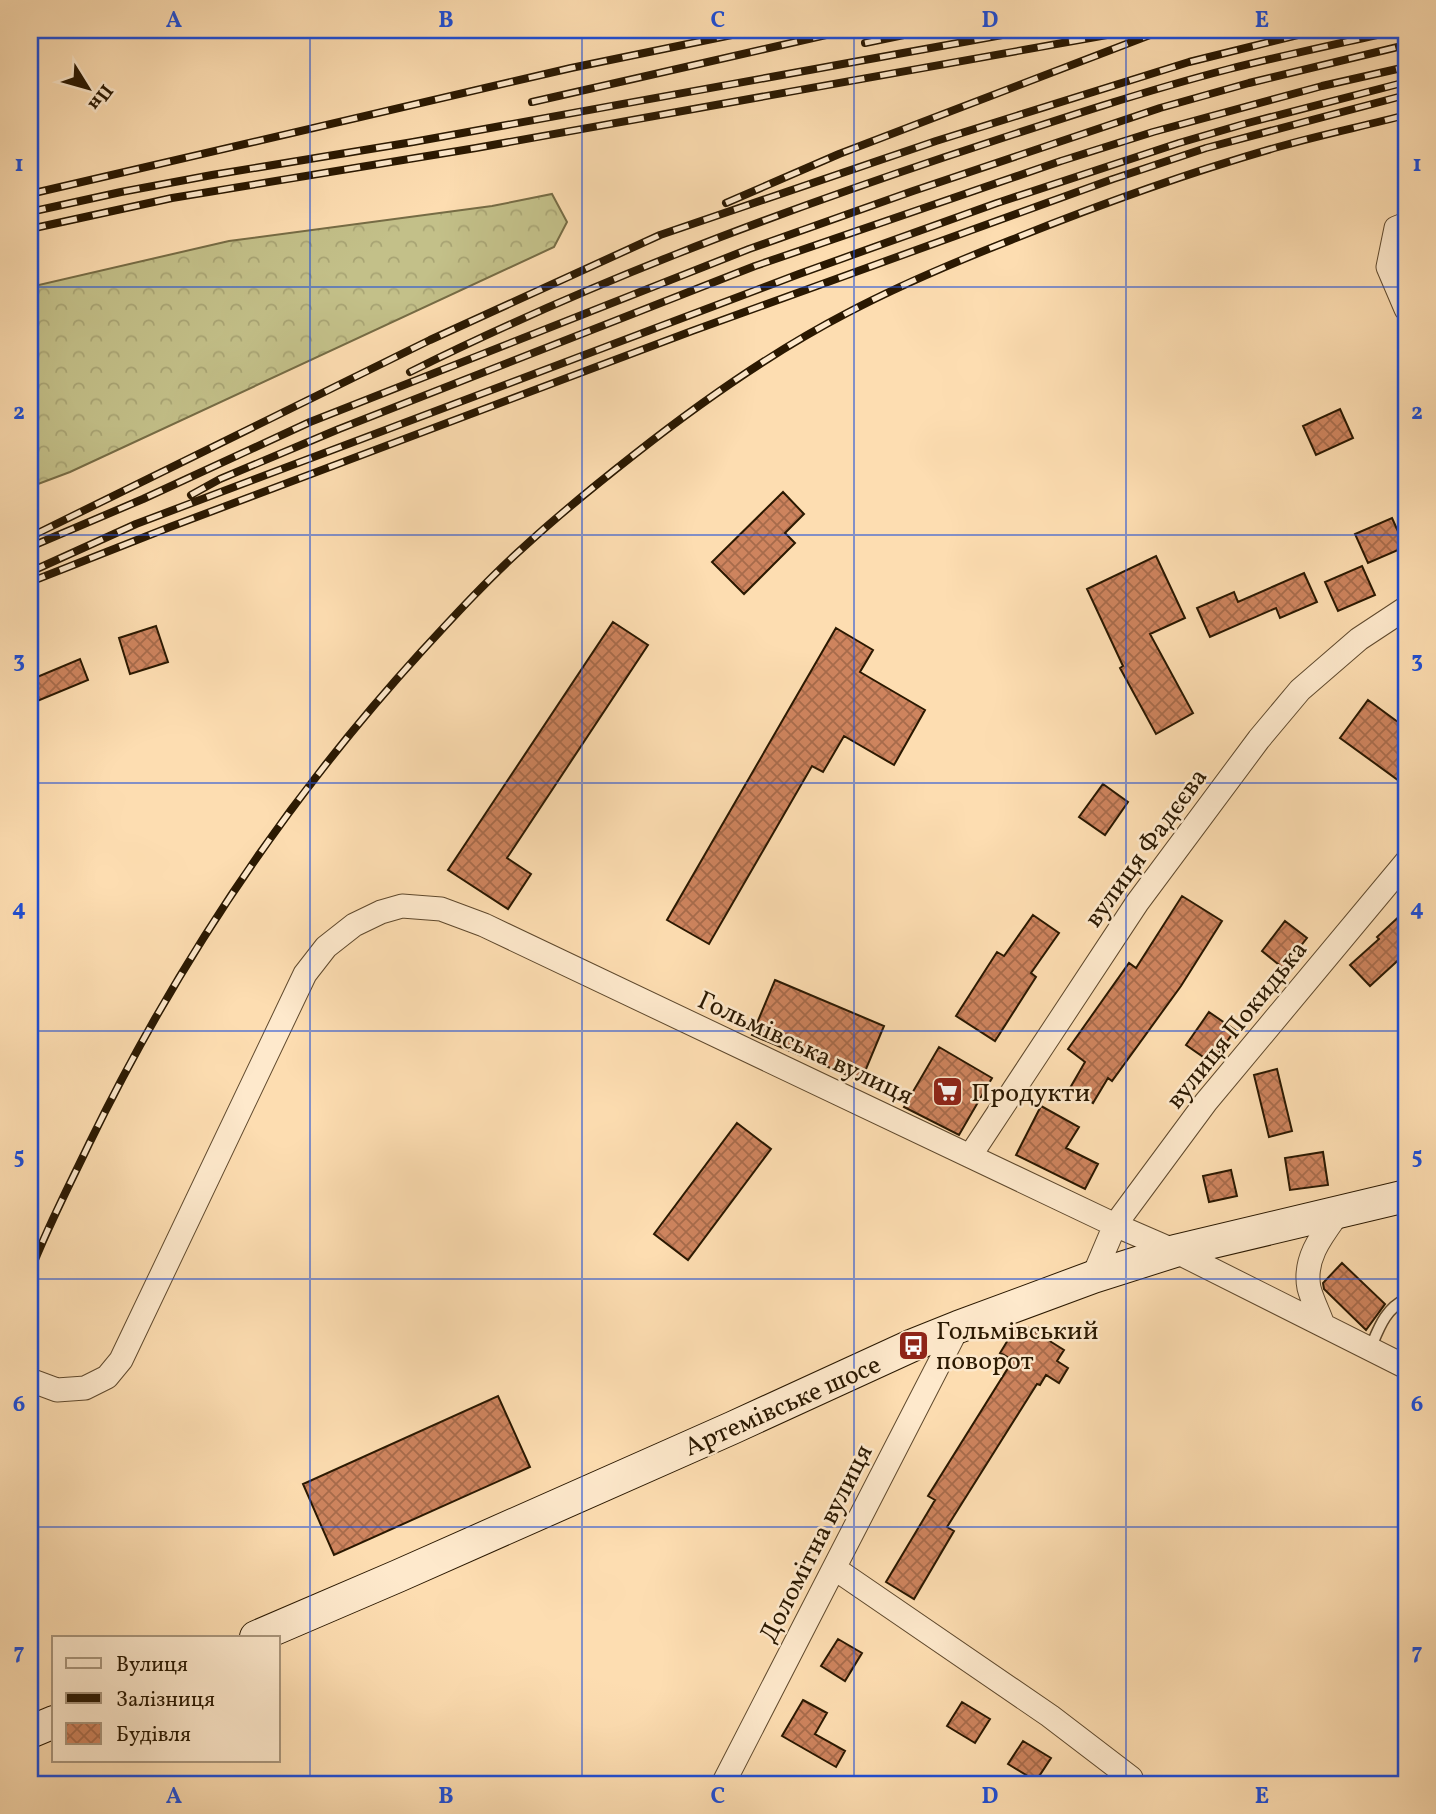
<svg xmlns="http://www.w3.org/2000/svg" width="1436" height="1814" viewBox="0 0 1436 1814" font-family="Vollkorn,serif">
  <defs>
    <pattern id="forest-crowns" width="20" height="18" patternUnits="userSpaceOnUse" patternTransform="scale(1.75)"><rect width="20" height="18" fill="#c3c089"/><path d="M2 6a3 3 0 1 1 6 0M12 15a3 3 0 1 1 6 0" fill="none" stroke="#a8a474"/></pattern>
    <pattern id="building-cross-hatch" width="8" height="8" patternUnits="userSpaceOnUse" patternTransform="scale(1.75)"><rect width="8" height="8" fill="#ce845e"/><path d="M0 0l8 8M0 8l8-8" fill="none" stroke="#a76b4b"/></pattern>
  </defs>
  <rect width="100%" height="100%" fill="#fdddb1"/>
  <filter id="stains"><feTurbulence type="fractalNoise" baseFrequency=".00286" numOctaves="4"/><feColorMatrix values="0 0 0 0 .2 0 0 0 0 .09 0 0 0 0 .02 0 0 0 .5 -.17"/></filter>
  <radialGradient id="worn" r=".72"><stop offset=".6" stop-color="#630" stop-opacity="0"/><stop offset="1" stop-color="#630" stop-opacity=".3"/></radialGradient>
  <path fill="url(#forest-crowns)" stroke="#766c45" stroke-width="2" d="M 552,194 L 567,222 L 554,247 L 70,472 L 30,487 L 30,287 L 229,241 L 492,206 Z"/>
  <path fill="url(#building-cross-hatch)" stroke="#2a1801" stroke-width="2" d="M 1340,409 L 1353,438 L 1316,455 L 1303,426 Z
    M 783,492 L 804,514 L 785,533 L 795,543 L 744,594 L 712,562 Z
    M 1392,518 L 1405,547 L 1368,563 L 1355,534 Z
    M 1156,556 L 1185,618 L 1150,634 L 1193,713 L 1156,734 L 1120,668 L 1123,666 L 1087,589 Z
    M 1362,566 L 1375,595 L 1338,611 L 1325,582 Z
    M 1304,573 L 1317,602 L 1280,618 L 1276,608 L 1210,637 L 1197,608 L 1234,592 L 1238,602 Z
    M 613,622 L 648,645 L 507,858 L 531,874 L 508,909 L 448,870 Z
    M 156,626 L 168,662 L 130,674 L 119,638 Z
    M 836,628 L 873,650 L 860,672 L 925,710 L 894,765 L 844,736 L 823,772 L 812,766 L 709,944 L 667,920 Z
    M 80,659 L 88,680 L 30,704 L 30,680 Z
    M 1368,700 L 1406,728 L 1406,786 L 1340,738 Z
    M 1103,784 L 1128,802 L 1105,835 L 1079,817 Z
    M 1182,896 L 1222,921 L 1181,986 L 1112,1081 L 1108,1078 L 1093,1103 L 1070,1088 L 1085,1062 L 1068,1049 L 1129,963 L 1136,968 Z
    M 1406,910 L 1406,953 L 1370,986 L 1350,965 L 1379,939 L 1377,937 Z
    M 1033,915 L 1059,933 L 1031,973 L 1036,977 L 995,1041 L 956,1016 L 997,952 L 1004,956 Z
    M 1285,921 L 1307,938 L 1283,968 L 1262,951 Z
    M 775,980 L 884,1026 L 861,1081 L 752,1035 Z
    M 1209,1012 L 1235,1030 L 1212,1063 L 1186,1045 Z
    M 939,1047 L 992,1078 L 959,1135 L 904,1107 Z
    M 1277,1069 L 1292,1131 L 1269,1137 L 1254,1075 Z
    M 1041,1106 L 1079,1127 L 1066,1148 L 1098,1164 L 1085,1189 L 1016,1155 Z
    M 737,1123 L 771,1149 L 688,1260 L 654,1234 Z
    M 1323,1152 L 1328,1185 L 1290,1190 L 1285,1158 Z
    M 1231,1170 L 1237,1196 L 1209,1202 L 1203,1176 Z
    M 1342,1263 L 1385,1304 L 1366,1330 L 1324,1289 L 1323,1283 Z
    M 1029,1328 L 1064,1350 L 1057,1361 L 1068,1368 L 1059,1383 L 1046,1375 L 1040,1385 L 1037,1384 L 947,1527 L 954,1531 L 914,1599 L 886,1582 L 935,1500 L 928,1496 L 1013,1360 L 1000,1353 L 1014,1330 L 1025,1336 Z
    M 498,1396 L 530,1467 L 334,1555 L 303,1484 Z
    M 838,1639 L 862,1653 L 845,1681 L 821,1666 Z
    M 803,1700 L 827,1713 L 815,1734 L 845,1751 L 836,1767 L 782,1736 Z
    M 962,1702 L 990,1719 L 975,1743 L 947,1726 Z
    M 1023,1741 L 1051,1758 L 1036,1781 L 1008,1764 Z"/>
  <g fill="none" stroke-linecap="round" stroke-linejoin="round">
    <defs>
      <path id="lane" d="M 1370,1349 C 1379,1328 1385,1309 1406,1299"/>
      <path id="street" d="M 1406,224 L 1396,228 L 1388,267 L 1406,309
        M 970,1156 L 1137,903 L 1259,739 L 1300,690 L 1359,639 L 1406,608
        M 1093,1277 L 1115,1225 L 1206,1102 L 1406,862
        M 1323,1325 C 1319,1313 1312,1300 1309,1288 C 1303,1258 1323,1234 1339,1212
        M 30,1380 L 57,1390 L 85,1388 L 107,1377 L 121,1360 L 305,974 L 326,947 L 354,925 L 381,912 L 402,906 L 441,909 L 484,925 L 1115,1225 L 1175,1251 L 1406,1367
        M 834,1568 L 1050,1716 L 1131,1778
        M 723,1784 L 958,1327"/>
      <path id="secondary" d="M 256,1637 L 398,1576 L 732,1428 L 913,1345 L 958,1327 L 1093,1277 L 1175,1251 L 1406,1196
        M 30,1732 L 54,1722"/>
    </defs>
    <use href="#lane" stroke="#5f492d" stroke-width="13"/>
    <use href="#street" stroke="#5f492d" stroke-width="25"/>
    <use href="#secondary" stroke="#2a1801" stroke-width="34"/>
    <use href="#lane" stroke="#fee9cc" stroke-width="10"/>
    <use href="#street" stroke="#fee9cc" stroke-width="23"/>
    <use href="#secondary" stroke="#fee9cc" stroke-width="32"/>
    <defs>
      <path id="rail" d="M 865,43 L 928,30
        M 532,102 L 848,30
        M 30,194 L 571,68 L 756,30
        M 726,203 L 839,154 L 1163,30
        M 30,212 L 121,192 L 212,175 L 413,142 L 1030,30
        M 30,229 L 172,198 L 476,148 L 1135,30
        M 410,372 C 582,286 763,218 945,157 C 1039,126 1133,94 1229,69 C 1285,55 1342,43 1399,30
        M 191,495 L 220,479 L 339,429 L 755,266 L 1061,161 L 1153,132 L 1322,86 L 1406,67
        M 38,533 L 430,340 L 660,235 L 936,141 L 1189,62 L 1318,30
        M 30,547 L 143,499 L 310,422 L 749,249 L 913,191 L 1160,108 L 1249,83 L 1406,45
        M 30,572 L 136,524 L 799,274 L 997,203 L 1179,143 L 1244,124 L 1406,82
        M 30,582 L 170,527 L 692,331 L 1113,179 L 1206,148 L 1406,95
        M 30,1272 C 47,1228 69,1186 89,1144 C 176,965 287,799 421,652 C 455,615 489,578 526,545 C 561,513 598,483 635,454 C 701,402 772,352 847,313 C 900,285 955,262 1011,240 C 1098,205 1187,173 1278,147 C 1320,135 1364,126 1406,115"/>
    </defs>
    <use href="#rail" stroke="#2a1801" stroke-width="8"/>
    <use href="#rail" stroke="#fee9cc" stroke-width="5" stroke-dasharray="16" stroke-linecap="butt"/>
  </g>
  <path fill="none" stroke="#1d4ed8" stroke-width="2" stroke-opacity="0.55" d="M 310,30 L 310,1784M 582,30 L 582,1784M 854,30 L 854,1784M 1126,30 L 1126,1784M 30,287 L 1406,287M 30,535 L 1406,535M 30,783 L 1406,783M 30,1031 L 1406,1031M 30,1279 L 1406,1279M 30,1527 L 1406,1527"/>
  <defs>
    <symbol id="supermarket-square" viewBox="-11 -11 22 22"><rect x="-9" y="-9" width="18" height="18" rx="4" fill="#8f2418" stroke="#fee9cc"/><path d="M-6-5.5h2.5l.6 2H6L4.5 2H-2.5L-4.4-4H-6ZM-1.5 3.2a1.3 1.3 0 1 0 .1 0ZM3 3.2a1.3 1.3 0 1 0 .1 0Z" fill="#fff"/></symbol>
    <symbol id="bus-square" viewBox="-11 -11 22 22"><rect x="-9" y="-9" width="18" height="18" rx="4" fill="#8f2418" stroke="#fee9cc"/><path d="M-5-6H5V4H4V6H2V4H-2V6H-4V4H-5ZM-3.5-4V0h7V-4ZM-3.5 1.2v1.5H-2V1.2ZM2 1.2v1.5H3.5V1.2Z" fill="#fff"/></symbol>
  </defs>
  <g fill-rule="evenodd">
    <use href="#supermarket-square" x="930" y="1074" width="35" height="35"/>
    <use href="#bus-square" x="896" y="1328" width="35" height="35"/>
  </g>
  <g text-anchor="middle" stroke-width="5" stroke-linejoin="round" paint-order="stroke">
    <g font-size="26" fill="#2a1801" stroke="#fee9cc">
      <text transform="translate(1145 847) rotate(-54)" y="9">вулиця Фадєєва</text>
      <text transform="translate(1236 1024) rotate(-51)" y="9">вулиця Покидька</text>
      <text transform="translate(806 1047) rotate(25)" y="9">Гольмівська вулиця</text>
      <text transform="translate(782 1405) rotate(-24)" y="9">Артемівське шосе</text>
      <text transform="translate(815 1543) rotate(-63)" y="9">Доломітна вулиця</text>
    </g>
    <g font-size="26" fill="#2a1801" stroke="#fee9cc" text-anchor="start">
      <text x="971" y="1101">Продукти</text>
      <text x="936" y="1339">Гольмівський<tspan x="936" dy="30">поворот</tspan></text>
    </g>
  </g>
  <rect width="1436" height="1814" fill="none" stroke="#fdddb1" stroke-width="77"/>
  <rect x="52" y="1636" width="228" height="126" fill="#fee9cc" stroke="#a9957b" stroke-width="2"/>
  <rect x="66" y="1658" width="35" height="10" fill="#fee9cc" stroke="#a9957b" stroke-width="2"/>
  <text x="116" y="1671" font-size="21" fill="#2a1801">Вулиця</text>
  <rect x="66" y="1693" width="35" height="10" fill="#2a1801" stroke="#a9957b" stroke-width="2"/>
  <text x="116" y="1706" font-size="21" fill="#2a1801">Залізниця</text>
  <rect x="66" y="1723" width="35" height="21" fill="url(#building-cross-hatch)" stroke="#a9957b" stroke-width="2"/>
  <text x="116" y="1741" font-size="21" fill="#2a1801">Будівля</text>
  <g transform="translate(88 88) rotate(127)" stroke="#fee9cc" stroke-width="5" paint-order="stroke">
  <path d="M0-5L12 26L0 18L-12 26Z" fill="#2a1801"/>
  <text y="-10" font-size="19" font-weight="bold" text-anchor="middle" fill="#2a1801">Пн</text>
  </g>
  <rect x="38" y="38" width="1360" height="1738" fill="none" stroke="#1d4ed8" stroke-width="2.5"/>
  <g font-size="23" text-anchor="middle" font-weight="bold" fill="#1d4ed8">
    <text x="174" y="27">A</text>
    <text x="446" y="27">B</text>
    <text x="718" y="27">C</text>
    <text x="990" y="27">D</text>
    <text x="1262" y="27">E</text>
    <text x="19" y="171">1</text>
    <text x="1417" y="171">1</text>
    <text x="19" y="419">2</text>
    <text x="1417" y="419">2</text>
    <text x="19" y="667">3</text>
    <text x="1417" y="667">3</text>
    <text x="19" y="915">4</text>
    <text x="1417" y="915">4</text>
    <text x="19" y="1163">5</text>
    <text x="1417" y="1163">5</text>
    <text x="19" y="1411">6</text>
    <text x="1417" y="1411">6</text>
    <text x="19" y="1659">7</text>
    <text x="1417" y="1659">7</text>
    <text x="174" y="1803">A</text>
    <text x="446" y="1803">B</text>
    <text x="718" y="1803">C</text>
    <text x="990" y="1803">D</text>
    <text x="1262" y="1803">E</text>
  </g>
  <rect width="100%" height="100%" filter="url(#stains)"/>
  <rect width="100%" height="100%" fill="url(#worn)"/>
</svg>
